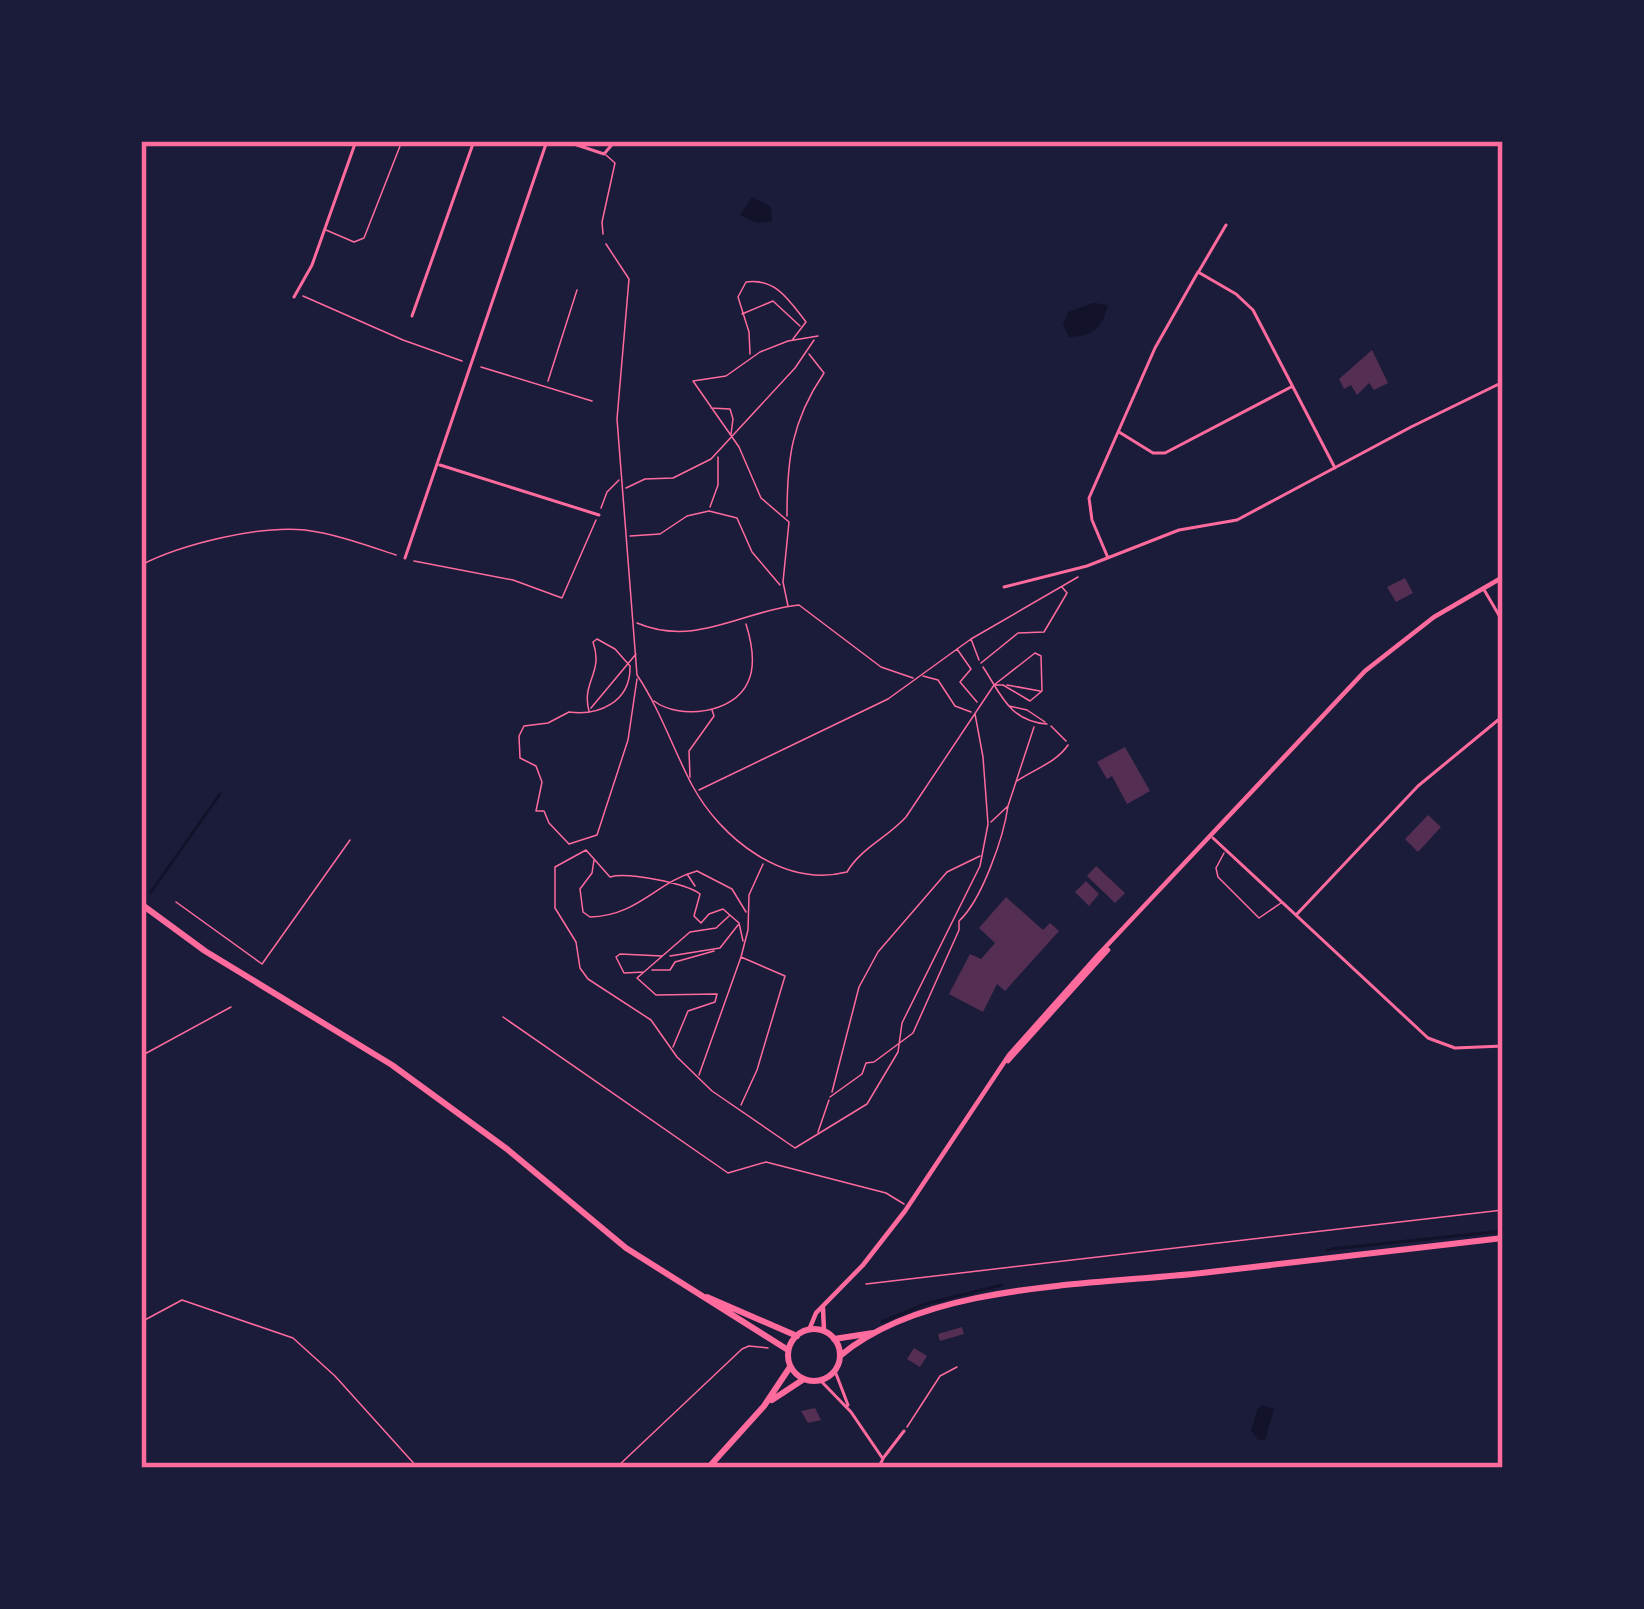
<svg xmlns="http://www.w3.org/2000/svg" width="1644" height="1609" viewBox="0 0 1644 1609" font-family="'Public Sans',sans-serif">
  <rect width="100%" height="100%" fill="#1b1b3a"/>
  <path fill="#12122b" d="M 752,197 L 771,207 L 772,221 L 757,223 L 740,215 Z
    M 1093,303 L 1108,305 C 1102,329 1093,336 1069,337 L 1063,325 L 1068,312 Z
    M 1263,1405 L 1274,1409 L 1265,1440 L 1258,1440 L 1251,1430 L 1258,1408 Z"/>
  <g fill="none" stroke-linecap="round" stroke-linejoin="round">
    <path stroke="#12122b" stroke-width="3" d="M 151,892 L 220,794
      M 1331,1249 L 1503,1231
      M 1327,1250 L 1328,1250
      M 882,1322 L 925,1304 L 1002,1285"/>
  </g>
  <path fill="#542f53" d="M 1372,350 L 1388,383 L 1374,390 L 1369,383 L 1357,395 L 1351,385 L 1344,389 L 1339,379 Z
    M 1405,578 L 1413,593 L 1396,602 L 1387,587 Z
    M 1125,747 L 1150,791 L 1127,804 L 1112,776 L 1107,779 L 1097,762 Z
    M 1428,815 L 1441,827 L 1418,852 L 1405,839 Z
    M 1096,866 L 1125,893 L 1115,903 L 1087,876 Z
    M 1086,881 L 1099,894 L 1089,906 L 1075,892 Z
    M 1006,897 L 1043,930 L 1050,923 L 1059,931 L 1005,991 L 997,984 L 983,1012 L 949,994 L 970,954 L 981,959 L 995,943 L 979,928 Z
    M 962,1327 L 964,1334 L 940,1341 L 938,1334 Z
    M 914,1348 L 927,1356 L 920,1367 L 907,1359 Z
    M 815,1408 L 821,1420 L 808,1423 L 801,1411 Z"/>
  <g fill="none" stroke-linecap="round" stroke-linejoin="round">
    <path stroke="#ff6b9d" stroke-width="1.5" d="M 606,244 L 629,279 L 617,419 L 637,675 C 660,709 673,749 692,785 C 721,839 784,888 847,872 C 861,848 887,838 906,817 L 994,685 L 1035,653 L 1041,656 L 1042,691 L 1030,701 L 1003,685 L 994,685
      M 303,296 L 403,340 L 462,361
      M 742,314 L 773,301 L 800,326
      M 750,354 L 749,332 L 738,297 L 746,282 C 776,278 789,300 806,322 L 793,339
      M 481,367 L 592,401
      M 548,381 L 577,290
      M 711,408 L 730,409 L 733,419 L 731,434
      M 626,488 L 645,479 L 673,478 L 711,459 L 795,368 L 814,340
      M 710,507 L 718,485 L 718,457
      M 601,508 L 607,492 L 619,480
      M 787,516 C 787,460 791,422 824,373 L 809,354
      M 630,536 L 660,534 L 687,516 L 709,511 L 737,518 L 752,552 L 780,585
      M 414,561 L 513,580 L 562,598 L 596,520
      M 141,565 C 182,544 260,525 305,530 C 336,534 366,545 396,555
      M 788,606 L 783,582 L 789,522 L 761,498 L 739,447 L 693,381 L 726,376 L 760,352 L 788,341 L 818,336
      M 637,623 C 696,648 744,610 799,605 L 881,667 L 913,678
      M 971,639 L 979,660
      M 957,649 L 971,669 L 960,682 L 977,702
      M 981,663 L 1018,633 L 1044,632 L 1067,593 L 1062,587
      M 983,667 C 1001,694 1009,721 1047,724
      M 923,676 L 938,680 L 955,706 L 971,712
      M 1007,685 L 1040,691
      M 654,701 C 679,720 734,714 748,682 C 756,665 751,640 746,624
      M 1009,706 L 1027,710 L 1045,722
      M 591,708 L 636,654
      M 589,711 C 581,682 604,673 593,642 L 597,639 L 615,649 L 630,666 C 631,703 597,716 569,712 L 548,723 L 524,726 L 519,736 L 520,758 L 536,766 L 542,782 L 536,811 L 544,811 L 549,823 L 569,844 L 597,835 L 628,740 L 637,679
      M 1051,726 L 1066,741
      M 690,777 L 689,751 L 714,716 L 712,710
      M 1017,781 C 1033,770 1057,762 1068,745
      M 699,790 L 888,699 L 971,639 L 1078,577
      M 991,822 L 1008,806 L 1034,727
      M 594,860 L 592,873 L 580,889 L 583,912 L 590,917 C 638,916 656,882 697,871 L 732,889 L 746,912
      M 687,874 L 695,886
      M 176,902 L 262,964 L 350,840
      M 743,941 L 739,923 L 723,909 L 709,914 L 701,923 L 694,916 L 700,894 C 686,883 627,872 610,877 L 586,850 L 555,867 L 555,908 L 576,942 L 580,968 L 588,979 L 651,1020 L 677,1057 L 712,1091 L 795,1148 L 867,1104 L 898,1052 L 902,1023 L 980,866 L 988,824 L 983,757 L 975,714
      M 670,956 L 720,948 L 738,925
      M 741,957 L 748,930 L 749,895 L 763,864
      M 652,970 L 670,970 L 675,962 L 714,951
      M 644,972 L 624,973 L 616,957 L 620,954 L 662,956
      M 673,1047 L 688,1011 L 715,1002 L 717,994 L 656,995 L 637,978 L 690,932 L 716,928 L 729,916
      M 141,1056 L 231,1007
      M 699,1075 L 741,957 L 785,976 L 757,1070 L 741,1105
      M 832,1092 L 859,987 L 878,952 L 947,872 L 980,856
      M 830,1097 L 862,1074 L 866,1063 L 874,1062 L 913,1033 L 959,930 L 959,921 C 982,900 1004,836 1008,806
      M 818,1132 L 829,1100
      M 866,1284 L 1503,1210
      M 141,1322 L 182,1300 L 293,1338 L 335,1376 L 418,1468
      M 616,1468 L 742,1349 L 749,1346 L 768,1348"/>
    <path stroke="#ff6b9d" stroke-width="1.5" d="M 326,230 L 354,242 L 364,238 L 402,141
      M 603,234 L 602,222 L 615,163 L 606,155
      M 1224,853 L 1216,868 L 1218,877 L 1259,918 L 1281,903
      M 503,1017 L 728,1173 L 766,1162 L 886,1193 L 904,1204
      M 907,1427 L 940,1376 L 957,1367"/>
    <path stroke="#ff6b9d" stroke-width="3" d="M 565,141 L 604,154 L 615,141
      M 1199,271 L 1226,225
      M 294,297 L 312,265 L 356,141
      M 412,316 L 474,141
      M 1119,432 L 1153,453 L 1165,453 L 1291,387
      M 440,465 L 599,515
      M 405,558 L 547,141
      M 1108,558 L 1092,520 L 1089,498 L 1155,348 L 1198,272 L 1236,294 L 1253,310 L 1335,468
      M 1004,587 L 1087,566 L 1179,530 L 1237,520 L 1411,427 L 1503,382
      M 1483,588 L 1503,622
      M 1213,838 L 1428,1038 L 1455,1048 L 1503,1046
      M 1297,914 L 1418,786 L 1503,716
      M 835,1371 L 848,1405
      M 820,1380 L 851,1412 L 883,1459 L 878,1468
      M 884,1457 L 904,1431"/>
    <path stroke="#ff6b9d" stroke-width="4.5" d="M 1008,1061 L 1108,950
      M 823,1308 L 824,1331
      M 809,1330 L 816,1313 L 863,1265 L 905,1211 L 1009,1055 L 1098,955 L 1365,671 L 1434,617 L 1503,577"/>
    <path stroke="#ff6b9d" stroke-width="6" d="M 141,904 L 205,951 L 392,1065 L 507,1149 L 626,1248 L 788,1350
      M 707,1297 L 797,1336"/>
    <path stroke="#ff6b9d" stroke-width="6" d="M788 1355a26 26 0 1 1 52 0a26 26 0 1 1-52 0Z
      M 834,1339 L 873,1333
      M 840,1356 C 926,1283 1094,1285 1202,1273 C 1302,1262 1402,1249 1503,1238
      M 772,1400 L 804,1379
      M 708,1468 L 764,1406 L 790,1367"/>
  </g>
  <rect width="1644" height="1609" fill="none" stroke="#1b1b3a" stroke-width="288"/>
  <rect x="144" y="144" width="1356" height="1321" fill="none" stroke="#ff6b9d" stroke-width="4.5"/>
</svg>
